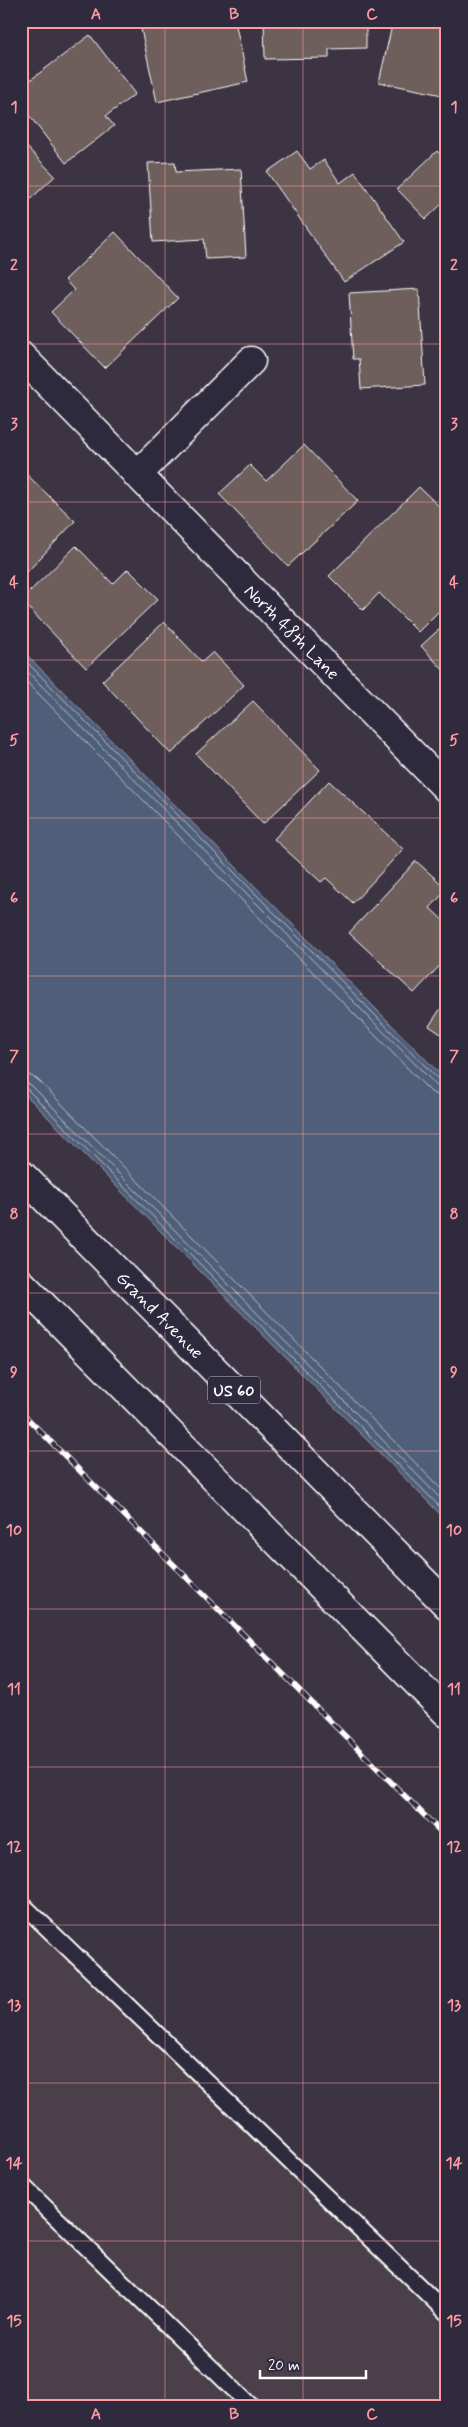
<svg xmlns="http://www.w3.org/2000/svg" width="468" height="2427" viewBox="0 0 468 2427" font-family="Mynerve,sans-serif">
  <rect width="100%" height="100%" fill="#3c3443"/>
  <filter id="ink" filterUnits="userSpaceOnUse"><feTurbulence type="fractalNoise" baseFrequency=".02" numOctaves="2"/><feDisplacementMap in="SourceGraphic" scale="10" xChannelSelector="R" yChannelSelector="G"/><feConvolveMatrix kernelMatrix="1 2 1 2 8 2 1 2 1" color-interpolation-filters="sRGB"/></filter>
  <g filter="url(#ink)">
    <path fill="#4b414a" d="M 21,1888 L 447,2316 L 447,2406 L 21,2406 Z"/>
    <path fill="#505e79" stroke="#969eaf" d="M 21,649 L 447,1081 L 447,1521 L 21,1090 Z"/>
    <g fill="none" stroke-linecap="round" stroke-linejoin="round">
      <path stroke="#b9bfc9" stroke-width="1" d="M 21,656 L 441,1082 L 447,1084
        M 21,665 L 437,1086 L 447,1090
        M 21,676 L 431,1092 L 439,1096 L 447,1097
        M 21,1074 L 29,1075 L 37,1079 L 447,1495
        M 21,1081 L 31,1085 L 447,1505
        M 21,1087 L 27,1089 L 447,1514"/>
    </g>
    <path fill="#6e5e5c" stroke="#fff" d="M 178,21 L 235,21 L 248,82 L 157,102 L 141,29 Z
      M 264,21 L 366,21 L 366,48 L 329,49 L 329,58 L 265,59 Z
      M 393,21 L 443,21 L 442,27 L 447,28 L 447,96 L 379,82 Z
      M 90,35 L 135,94 L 106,116 L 114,126 L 66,163 L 21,105 L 21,87 Z
      M 21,141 L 55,176 L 21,208 Z
      M 297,151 L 310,169 L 324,160 L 340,183 L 355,172 L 404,242 L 344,282 L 267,172 Z
      M 437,151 L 447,161 L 447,199 L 426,219 L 397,189 Z
      M 175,162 L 176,172 L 241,169 L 246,257 L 206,259 L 204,239 L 153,242 L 148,163 Z
      M 115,232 L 178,298 L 105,368 L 51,312 L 74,290 L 65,280 Z
      M 419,289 L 425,385 L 361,389 L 359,359 L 353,359 L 349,293 Z
      M 304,445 L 358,501 L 288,566 L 219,494 L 250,465 L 266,481 Z
      M 21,469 L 75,521 L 27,572 L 21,566 Z
      M 419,487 L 447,514 L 447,531 L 440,539 L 447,546 L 447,603 L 418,632 L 379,593 L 363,610 L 329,576 Z
      M 76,546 L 113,584 L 128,569 L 158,599 L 86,668 L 21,600 Z
      M 164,622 L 202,662 L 213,652 L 244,685 L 171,754 L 102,681 Z
      M 447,622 L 447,674 L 421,646 Z
      M 253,701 L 320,770 L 263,824 L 196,754 Z
      M 329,781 L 403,849 L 353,903 L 326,878 L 321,882 L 274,839 Z
      M 416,861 L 447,889 L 430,908 L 447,924 L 447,958 L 414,993 L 349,933 Z
      M 447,999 L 447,1038 L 429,1026 Z"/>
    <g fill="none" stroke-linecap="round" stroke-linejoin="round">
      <defs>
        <path id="lane" d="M 21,1903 L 447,2313
          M 21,2184 L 251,2406"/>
        <path id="street" d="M 21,356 L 447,789
          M 137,475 L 251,361"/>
        <path id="highway" d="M 21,1174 L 447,1605
          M 21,1283 L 447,1713"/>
      </defs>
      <use href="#lane" stroke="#fff" stroke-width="19"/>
      <use href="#street" stroke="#fff" stroke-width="31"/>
      <use href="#highway" stroke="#fff" stroke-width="31"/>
      <use href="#lane" stroke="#2f2a3d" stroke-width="15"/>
      <use href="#street" stroke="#2f2a3d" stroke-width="28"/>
      <use href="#highway" stroke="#2f2a3d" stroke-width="28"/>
      <defs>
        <path id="rail" d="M 21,1412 L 447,1838"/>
      </defs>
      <use href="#rail" stroke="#fff" stroke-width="5.5"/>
      <use href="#rail" stroke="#2f2a3d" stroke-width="4" stroke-dasharray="11" stroke-linecap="butt"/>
    </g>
  </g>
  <path fill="none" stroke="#ff9aa2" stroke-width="1" stroke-opacity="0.55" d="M 165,21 L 165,2406M 303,21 L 303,2406M 21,186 L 447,186M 21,344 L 447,344M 21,502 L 447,502M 21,660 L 447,660M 21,818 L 447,818M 21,976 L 447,976M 21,1134 L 447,1134M 21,1293 L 447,1293M 21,1451 L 447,1451M 21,1609 L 447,1609M 21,1767 L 447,1767M 21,1925 L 447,1925M 21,2083 L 447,2083M 21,2241 L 447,2241"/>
  <g text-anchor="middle" stroke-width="5" stroke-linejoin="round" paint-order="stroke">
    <rect fill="#2f2a3d" stroke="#c1bfc5" stroke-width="1" x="208" y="1376.5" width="52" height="27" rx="4"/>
    <g font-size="16" font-weight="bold" fill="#fff">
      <text x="234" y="1396">US 60</text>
    </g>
    <g font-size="18" fill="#fff" stroke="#2f2a3d">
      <text transform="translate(292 632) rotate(45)" y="6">North 48th Lane</text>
      <text transform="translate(160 1315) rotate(45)" y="6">Grand Avenue</text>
    </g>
  </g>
  <rect width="468" height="2427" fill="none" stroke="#2f2a3d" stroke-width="55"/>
  <path d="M260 2370v8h106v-8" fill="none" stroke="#ffffff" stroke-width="2.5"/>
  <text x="268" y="2370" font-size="15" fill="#ffffff" stroke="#2f2a3d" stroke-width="4" paint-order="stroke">20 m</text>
  <rect x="28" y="28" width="412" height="2372" fill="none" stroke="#ff9aa2" stroke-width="2"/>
  <g font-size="16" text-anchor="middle" font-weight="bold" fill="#ff9aa2">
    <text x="96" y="19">A</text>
    <text x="234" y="19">B</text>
    <text x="372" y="19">C</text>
    <text x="14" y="112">1</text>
    <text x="454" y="112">1</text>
    <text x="14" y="270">2</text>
    <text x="454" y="270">2</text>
    <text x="14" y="429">3</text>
    <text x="454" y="429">3</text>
    <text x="14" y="587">4</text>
    <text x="454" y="587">4</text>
    <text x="14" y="745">5</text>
    <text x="454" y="745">5</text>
    <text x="14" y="903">6</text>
    <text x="454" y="903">6</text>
    <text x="14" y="1061">7</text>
    <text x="454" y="1061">7</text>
    <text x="14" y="1219">8</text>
    <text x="454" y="1219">8</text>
    <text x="14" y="1377">9</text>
    <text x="454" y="1377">9</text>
    <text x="14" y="1535">10</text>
    <text x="454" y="1535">10</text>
    <text x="14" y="1694">11</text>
    <text x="454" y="1694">11</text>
    <text x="14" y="1852">12</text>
    <text x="454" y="1852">12</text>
    <text x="14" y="2010">13</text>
    <text x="454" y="2010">13</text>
    <text x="14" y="2168">14</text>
    <text x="454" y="2168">14</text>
    <text x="14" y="2326">15</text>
    <text x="454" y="2326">15</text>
    <text x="96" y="2419">A</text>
    <text x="234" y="2419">B</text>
    <text x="372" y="2419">C</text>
  </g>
</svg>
